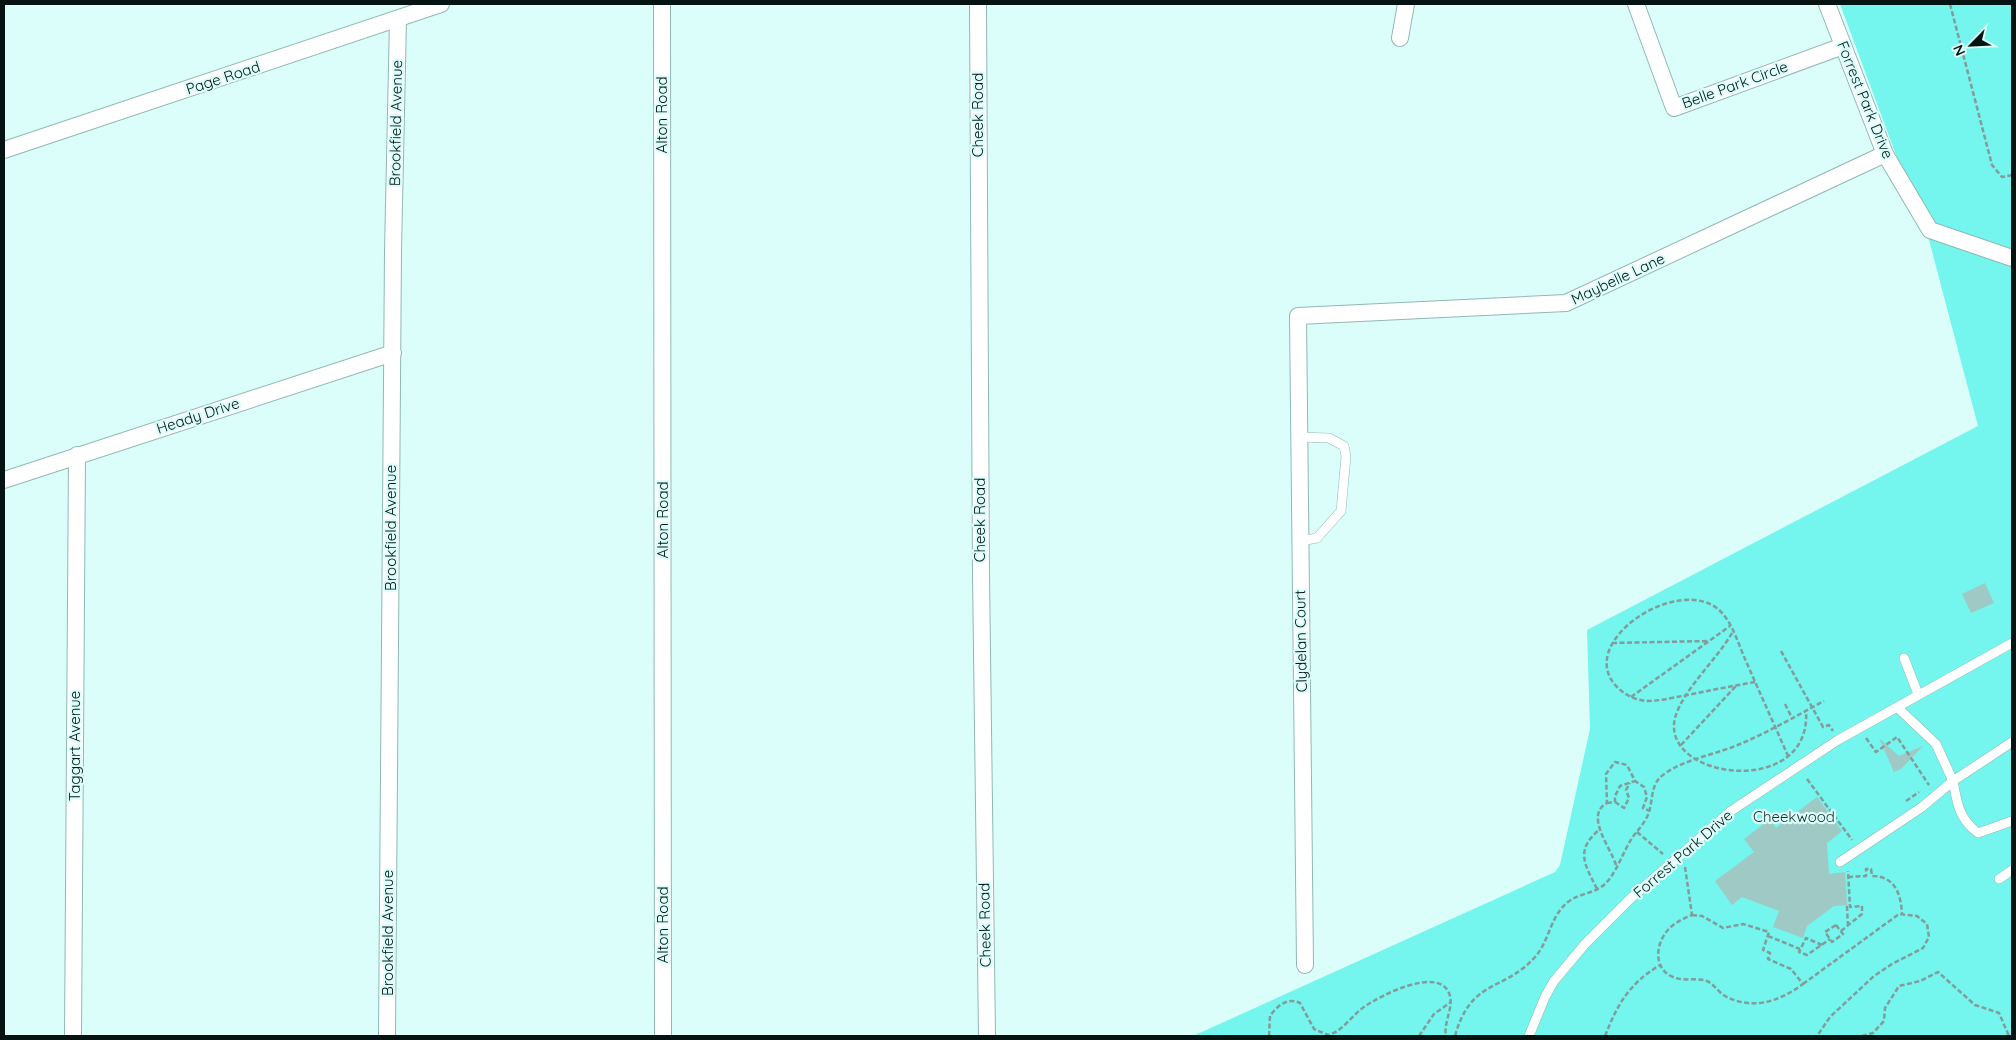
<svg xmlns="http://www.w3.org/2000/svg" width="2016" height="1040" viewBox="0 0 2016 1040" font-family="Quicksand,sans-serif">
  <rect width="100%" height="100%" fill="#dbfefb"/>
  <path fill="#74f5ed" d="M 1840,4 L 2012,4 L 2012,1036 L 1193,1036 L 1555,872 L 1560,865 L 1590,729 L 1587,630 L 1978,426 L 1918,198 L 1903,174 Z"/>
  <path fill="#9fc9c5" d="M 1985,583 L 1994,603 L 1971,613 L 1962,594 Z
    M 1879,738 L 1899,756 L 1923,746 L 1901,769 L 1894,772 Z
    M 1817,797 L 1842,831 L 1827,843 L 1829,874 L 1845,872 L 1847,905 L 1834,906 L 1807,926 L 1803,938 L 1773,927 L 1779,911 L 1742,897 L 1732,905 L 1715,881 L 1754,852 L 1744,839 L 1769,820 L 1776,828 Z"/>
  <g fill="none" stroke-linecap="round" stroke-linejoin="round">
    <defs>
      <path id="service" d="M 1299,437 L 1329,438 L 1344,446 L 1346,456 L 1341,511 L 1317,538 L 1301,541
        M 1904,658 L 1918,694
        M 2012,742 L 1953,781 C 1957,803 1959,819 1978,833 L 2012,821
        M 1840,862 L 1922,807 L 1953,781 L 1936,744 L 1897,707
        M 1999,879 L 2012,870
        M 1529,1036 L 1545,997 L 1554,981 L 1585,944 L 1630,899 L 1731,811 L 1838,740 L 2012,643"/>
      <path id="minor" d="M 662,4 L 663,1036
        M 978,4 L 981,574 L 987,1036
        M 1636,4 L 1674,108 L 1843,46
        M 1827,4 L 1885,154 L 1930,230 L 2012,258
        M 1400,38 L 1406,4
        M 4,150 L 441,4
        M 4,480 L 393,353
        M 1305,965 L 1298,316 L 1566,303 L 1885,154
        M 73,1036 L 77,455
        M 387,1036 L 393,251 L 398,20"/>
    </defs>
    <use href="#service" stroke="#8fb8b5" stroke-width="10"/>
    <use href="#minor" stroke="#8fb8b5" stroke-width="18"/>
    <path stroke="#819c9a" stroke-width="2.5" stroke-dasharray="5 2.5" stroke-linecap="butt" d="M 1950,4 L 1992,165 L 2002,177 L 2012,175
      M 1732,633 C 1718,658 1682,691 1675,718 C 1660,780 1812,799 1806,711
      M 1612,643 L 1708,641
      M 1781,651 L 1823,727 L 1829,725 L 1833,731
      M 1755,682 C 1733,686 1711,690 1688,695 C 1675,697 1661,701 1647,701 C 1635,700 1625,695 1617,687 C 1574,643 1676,575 1718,609 C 1732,621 1738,643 1745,659 C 1759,691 1774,724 1788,756 L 1789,758
      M 1631,697 L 1730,626
      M 1785,704 L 1792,718
      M 1866,738 L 1876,752 L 1897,737 L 1929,785
      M 1681,745 L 1736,686
      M 1807,779 L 1852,840
      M 1906,801 L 1919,792
      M 1615,802 L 1624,808 L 1629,798 L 1626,790 L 1630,783
      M 1607,803 L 1615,802 L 1615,796 L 1620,786 L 1635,781
      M 1637,832 L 1663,854
      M 1616,865 C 1611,848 1584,815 1607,803 L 1606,774 L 1615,762 L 1627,765 L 1635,781 L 1644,787 L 1647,797 L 1643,808 L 1650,811
      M 1685,867 L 1692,915
      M 1848,877 L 1866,876 L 1866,869 L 1871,869 L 1872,876 C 1895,876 1901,894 1902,914
      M 1597,889 C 1584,863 1575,850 1600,829
      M 1692,915 L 1702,916 L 1723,928 L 1743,924 L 1769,932 L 1763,950 L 1770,953 L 1768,959 L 1791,969 L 1803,984 C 1780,1001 1753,1011 1725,996 C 1718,992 1714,984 1707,981 C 1696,977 1684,982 1673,977 C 1651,968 1656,939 1672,926 C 1678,921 1685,918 1692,915 Z
      M 1836,925 L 1843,934 L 1832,942 L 1825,932 Z
      M 1848,926 L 1847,907 L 1850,907
      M 1841,931 L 1862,914 L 1862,906 L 1850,907 L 1848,871
      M 1768,936 L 1800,949
      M 1822,945 L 1806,938 L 1799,952 L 1807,955 L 1830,939
      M 1803,984 L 1899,914 L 1917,916 L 1927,924 L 1929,937 L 1923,948 L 1892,964 L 1874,976 L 1830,1017 L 1817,1036
      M 1269,1036 L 1270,1016 C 1277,1006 1287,997 1300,1003 L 1314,1029 L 1328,1035 C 1344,1031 1353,1013 1367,1005 C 1382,995 1435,968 1448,991 C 1456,1005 1443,1021 1446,1036
      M 1419,1036 L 1434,1014 L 1451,1002
      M 1455,1036 C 1471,978 1504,992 1535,957 C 1550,940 1550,916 1568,902 C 1579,893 1594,894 1605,884 C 1617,872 1623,852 1632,838 C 1637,831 1643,825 1647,817 C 1654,803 1649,785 1663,775 C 1684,759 1715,755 1740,744 C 1769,732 1796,716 1824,701
      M 1605,1036 C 1618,1003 1629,984 1660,965
      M 1862,1036 L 1873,1033 L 1884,1021 L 1885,1008 L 1899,986 L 1920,981 L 1938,972 L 1975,1005 L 1999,1013 L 2009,1036"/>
    <use href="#service" stroke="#fff" stroke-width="9"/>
    <use href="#minor" stroke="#fff" stroke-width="16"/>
  </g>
  <g text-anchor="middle" stroke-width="4.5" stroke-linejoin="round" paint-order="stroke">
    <g font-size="15" fill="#051413" stroke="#dbfefb">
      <text transform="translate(223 78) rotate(-18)" y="5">Page Road</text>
      <text transform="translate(1735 85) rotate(-20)" y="5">Belle Park Circle</text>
      <text transform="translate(1865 100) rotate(68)" y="5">Forrest Park Drive</text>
      <text transform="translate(662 115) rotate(-90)" y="5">Alton Road</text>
      <text transform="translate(978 115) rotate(-90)" y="5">Cheek Road</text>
      <text transform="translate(396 123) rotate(-89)" y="5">Brookfield Avenue</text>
      <text transform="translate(1618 279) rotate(-25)" y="5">Maybelle Lane</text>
      <text transform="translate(198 416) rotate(-18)" y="5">Heady Drive</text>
      <text transform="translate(663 520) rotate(-90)" y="5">Alton Road</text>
      <text transform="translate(980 520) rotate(-90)" y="5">Cheek Road</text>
      <text transform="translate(391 528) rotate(-90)" y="5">Brookfield Avenue</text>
      <text transform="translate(1301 641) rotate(-91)" y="5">Clydelan Court</text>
      <text transform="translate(75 746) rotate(-90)" y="5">Taggart Avenue</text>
      <text transform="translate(1683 854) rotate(-41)" y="5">Forrest Park Drive</text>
      <text transform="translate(663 925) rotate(-90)" y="5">Alton Road</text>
      <text transform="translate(985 925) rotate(-91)" y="5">Cheek Road</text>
      <text transform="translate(388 933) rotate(-90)" y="5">Brookfield Avenue</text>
    </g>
    <g font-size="15" fill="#18302e" stroke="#dbfefb">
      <text x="1794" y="822">Cheekwood</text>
    </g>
  </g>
  <rect width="2016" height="1040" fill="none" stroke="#051413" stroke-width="10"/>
  <g transform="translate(1971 45) rotate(246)" stroke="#dbfefb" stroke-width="4" paint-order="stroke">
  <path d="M0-4L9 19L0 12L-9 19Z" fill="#051413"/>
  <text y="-8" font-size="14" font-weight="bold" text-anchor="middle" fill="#051413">N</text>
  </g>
</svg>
